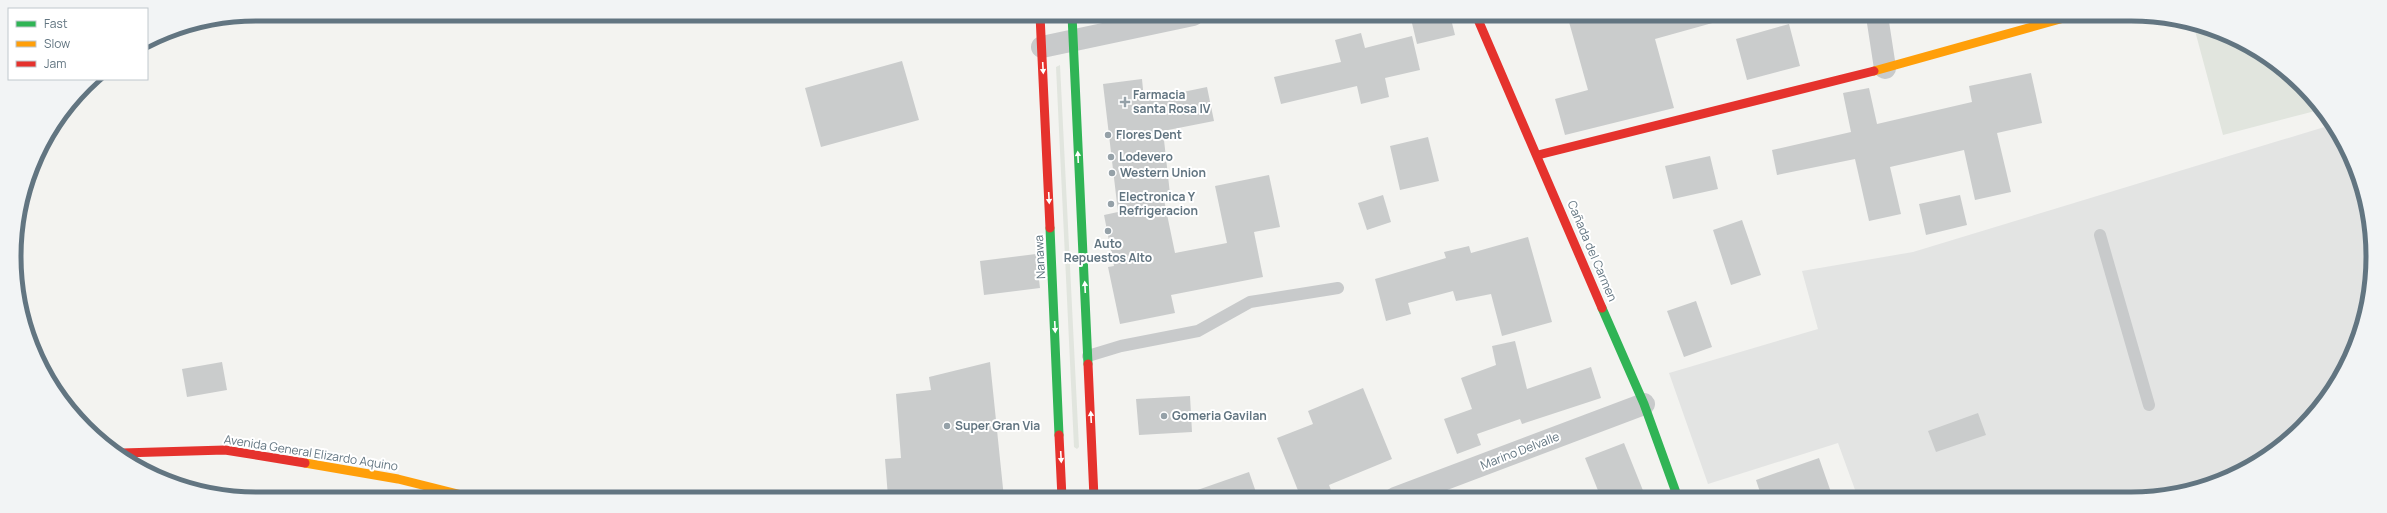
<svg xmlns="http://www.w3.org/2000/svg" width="2387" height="513" viewBox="0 0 2387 513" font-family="Manrope,sans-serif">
  <rect width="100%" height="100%" fill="#f3f3f0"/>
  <path fill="#e3e4e3" d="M 2331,125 L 2365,194 L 2371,288 L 2348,364 L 2302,428 L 2224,480 L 2147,498 L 1858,498 L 1838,443 L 1708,484 L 1669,373 L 1818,329 L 1802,271 L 1913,252 Z"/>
  <path fill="#e1e5de" d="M 2194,27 L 2252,46 L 2323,109 L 2223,135 Z
    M 1060,65 L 1079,447 L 1077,449 L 1074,447 L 1056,67 Z"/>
  <path fill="#cacccc" d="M 1410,15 L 1450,15 L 1455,35 L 1417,44 Z
    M 1592,15 L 1715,16 L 1716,22 L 1655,39 L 1674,108 L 1565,135 L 1555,99 L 1588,90 L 1569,22 Z
    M 1789,24 L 1800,66 L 1747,80 L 1736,39 Z
    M 1361,33 L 1365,48 L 1412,36 L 1420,70 L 1385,78 L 1389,97 L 1361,104 L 1357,86 L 1281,104 L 1274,77 L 1341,62 L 1335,40 Z
    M 902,61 L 919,120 L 821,147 L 805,88 Z
    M 2031,73 L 2042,123 L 1997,133 L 2011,192 L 1975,200 L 1964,150 L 1890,167 L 1901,214 L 1869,221 L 1855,159 L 1777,175 L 1772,150 L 1851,132 L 1843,93 L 1869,88 L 1877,124 L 1972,102 L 1969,86 Z
    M 1142,79 L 1144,100 L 1207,87 L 1214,121 L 1163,131 L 1170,194 L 1163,195 L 1175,253 L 1227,243 L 1215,186 L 1269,175 L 1280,227 L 1254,232 L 1263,277 L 1171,295 L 1175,313 L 1120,324 L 1108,267 L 1114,266 L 1104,215 L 1118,212 L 1103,84 Z
    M 1428,137 L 1439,181 L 1400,190 L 1390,146 Z
    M 1710,156 L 1718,189 L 1673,199 L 1665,166 Z
    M 1383,195 L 1391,222 L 1367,230 L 1358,203 Z
    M 1960,195 L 1967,225 L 1926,235 L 1919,204 Z
    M 1742,220 L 1761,275 L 1731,285 L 1713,230 Z
    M 1528,237 L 1552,322 L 1502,336 L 1491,294 L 1456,301 L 1453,291 L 1408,303 L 1411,314 L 1386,321 L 1375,279 L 1446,258 L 1444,252 L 1469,246 L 1471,253 Z
    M 1036,254 L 1040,288 L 984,295 L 980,261 Z
    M 1696,301 L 1712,347 L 1684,357 L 1667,311 Z
    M 1515,341 L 1527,389 L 1591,367 L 1601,398 L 1522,424 L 1520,419 L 1477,434 L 1481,445 L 1457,454 L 1444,419 L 1472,409 L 1461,378 L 1496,365 L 1492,346 Z
    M 222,362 L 227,390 L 187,397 L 182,369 Z
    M 990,362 L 1004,498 L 888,497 L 885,459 L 901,458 L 896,394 L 931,390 L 929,377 Z
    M 1363,388 L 1392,459 L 1329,485 L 1334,498 L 1301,498 L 1277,438 L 1313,424 L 1308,411 Z
    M 1190,396 L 1192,432 L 1139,435 L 1136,399 Z
    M 1978,413 L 1986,435 L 1936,452 L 1928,431 Z
    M 1624,443 L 1646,498 L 1601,498 L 1585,458 Z
    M 1819,458 L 1833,498 L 1762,498 L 1756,480 Z
    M 1249,472 L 1258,498 L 1187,498 L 1186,494 Z"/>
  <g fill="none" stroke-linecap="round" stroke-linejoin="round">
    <path stroke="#c8cacb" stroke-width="12" d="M 1116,15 L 1119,31
      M 2100,235 L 2149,405
      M 1088,356 L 1121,346 L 1198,331 L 1250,302 L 1338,288"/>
    <path stroke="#c8cacb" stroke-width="22" d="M 1877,16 L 1885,68
      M 1042,47 L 1193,15
      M 1395,498 L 1644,404"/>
    <path stroke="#30b455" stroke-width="9" d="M 1072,15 L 1088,364
      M 1050,228 L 1059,435
      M 1602,308 L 1644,404 L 1678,498"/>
    <path stroke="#ff9f0a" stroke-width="9" d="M 1874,71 L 2071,16
      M 305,463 L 398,479 L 470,497"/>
    <path stroke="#e5322d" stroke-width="9" d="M 1040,15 L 1050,228
      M 1476,15 L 1602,308
      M 1538,155 L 1874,71
      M 1088,364 L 1094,498
      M 1059,435 L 1062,498
      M 122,453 L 225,450 L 305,463"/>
  </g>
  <defs><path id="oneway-solid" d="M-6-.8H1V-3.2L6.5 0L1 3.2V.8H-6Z"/></defs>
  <g fill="#fff">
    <use href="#oneway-solid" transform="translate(1043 68) rotate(87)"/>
    <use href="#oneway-solid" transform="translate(1078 157) rotate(-93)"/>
    <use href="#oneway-solid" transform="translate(1049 198) rotate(87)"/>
    <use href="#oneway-solid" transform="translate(1085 287) rotate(-93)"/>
    <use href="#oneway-solid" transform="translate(1055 327) rotate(87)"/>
    <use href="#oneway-solid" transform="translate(1091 417) rotate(-93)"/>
    <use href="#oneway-solid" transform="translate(1061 457) rotate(87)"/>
  </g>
  <g fill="#95a1a8" stroke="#fff" stroke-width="1.5">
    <path d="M1123 96h4v4h4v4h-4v4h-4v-4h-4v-4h4z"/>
    <circle cx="1108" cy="135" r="4"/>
    <circle cx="1111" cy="157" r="4"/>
    <circle cx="1112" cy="173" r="4"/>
    <circle cx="1111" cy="204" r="4"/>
    <circle cx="1108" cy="231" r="4"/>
    <circle cx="1164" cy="416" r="4"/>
    <circle cx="947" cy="426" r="4"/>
  </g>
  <g text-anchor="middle" stroke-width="4" stroke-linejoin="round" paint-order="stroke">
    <g font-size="12" font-weight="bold" fill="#627581" stroke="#fff" text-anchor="start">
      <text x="1133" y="99">Farmacia<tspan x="1133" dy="14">santa Rosa IV</tspan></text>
      <text x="1116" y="139">Flores Dent</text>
      <text x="1119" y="161">Lodevero</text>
      <text x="1120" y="177">Western Union</text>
      <text x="1119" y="201">Electronica Y<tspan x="1119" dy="14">Refrigeracion</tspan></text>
      <text x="1108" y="248" text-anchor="middle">Auto<tspan x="1108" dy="14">Repuestos Alto</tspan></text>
      <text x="1172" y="420">Gomeria Gavilan</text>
      <text x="955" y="430">Super Gran Via</text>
    </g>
    <g font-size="12" fill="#627581" stroke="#fff">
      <text transform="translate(1592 251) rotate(67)" y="4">Cañada del Carmen</text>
      <text transform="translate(1040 257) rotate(-93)" y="4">Nanawa</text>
      <text transform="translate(1520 451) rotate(-21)" y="4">Marino Delvalle</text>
      <text transform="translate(311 453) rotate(9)" y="4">Avenida General Elizardo Aquino</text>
    </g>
  </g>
  <path d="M0 0H2387V513H0ZM256 21H2131A235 235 0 0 1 2366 256V257A235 235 0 0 1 2131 492H256A235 235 0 0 1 21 257V256A235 235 0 0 1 256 21Z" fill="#f2f4f5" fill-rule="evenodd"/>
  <path fill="none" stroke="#627581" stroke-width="5" d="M256 21H2131A235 235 0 0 1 2366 256V257A235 235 0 0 1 2131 492H256A235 235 0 0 1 21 257V256A235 235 0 0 1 256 21Z"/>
  <rect x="8" y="8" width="140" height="72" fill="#ffffff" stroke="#c0c8cd"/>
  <rect x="16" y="21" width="20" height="6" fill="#30b455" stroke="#c0c8cd"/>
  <text x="44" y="28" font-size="12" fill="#627581">Fast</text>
  <rect x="16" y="41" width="20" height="6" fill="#ff9f0a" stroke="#c0c8cd"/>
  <text x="44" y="48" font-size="12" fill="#627581">Slow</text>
  <rect x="16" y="61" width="20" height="6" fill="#e5322d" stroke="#c0c8cd"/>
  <text x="44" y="68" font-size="12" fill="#627581">Jam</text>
</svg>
